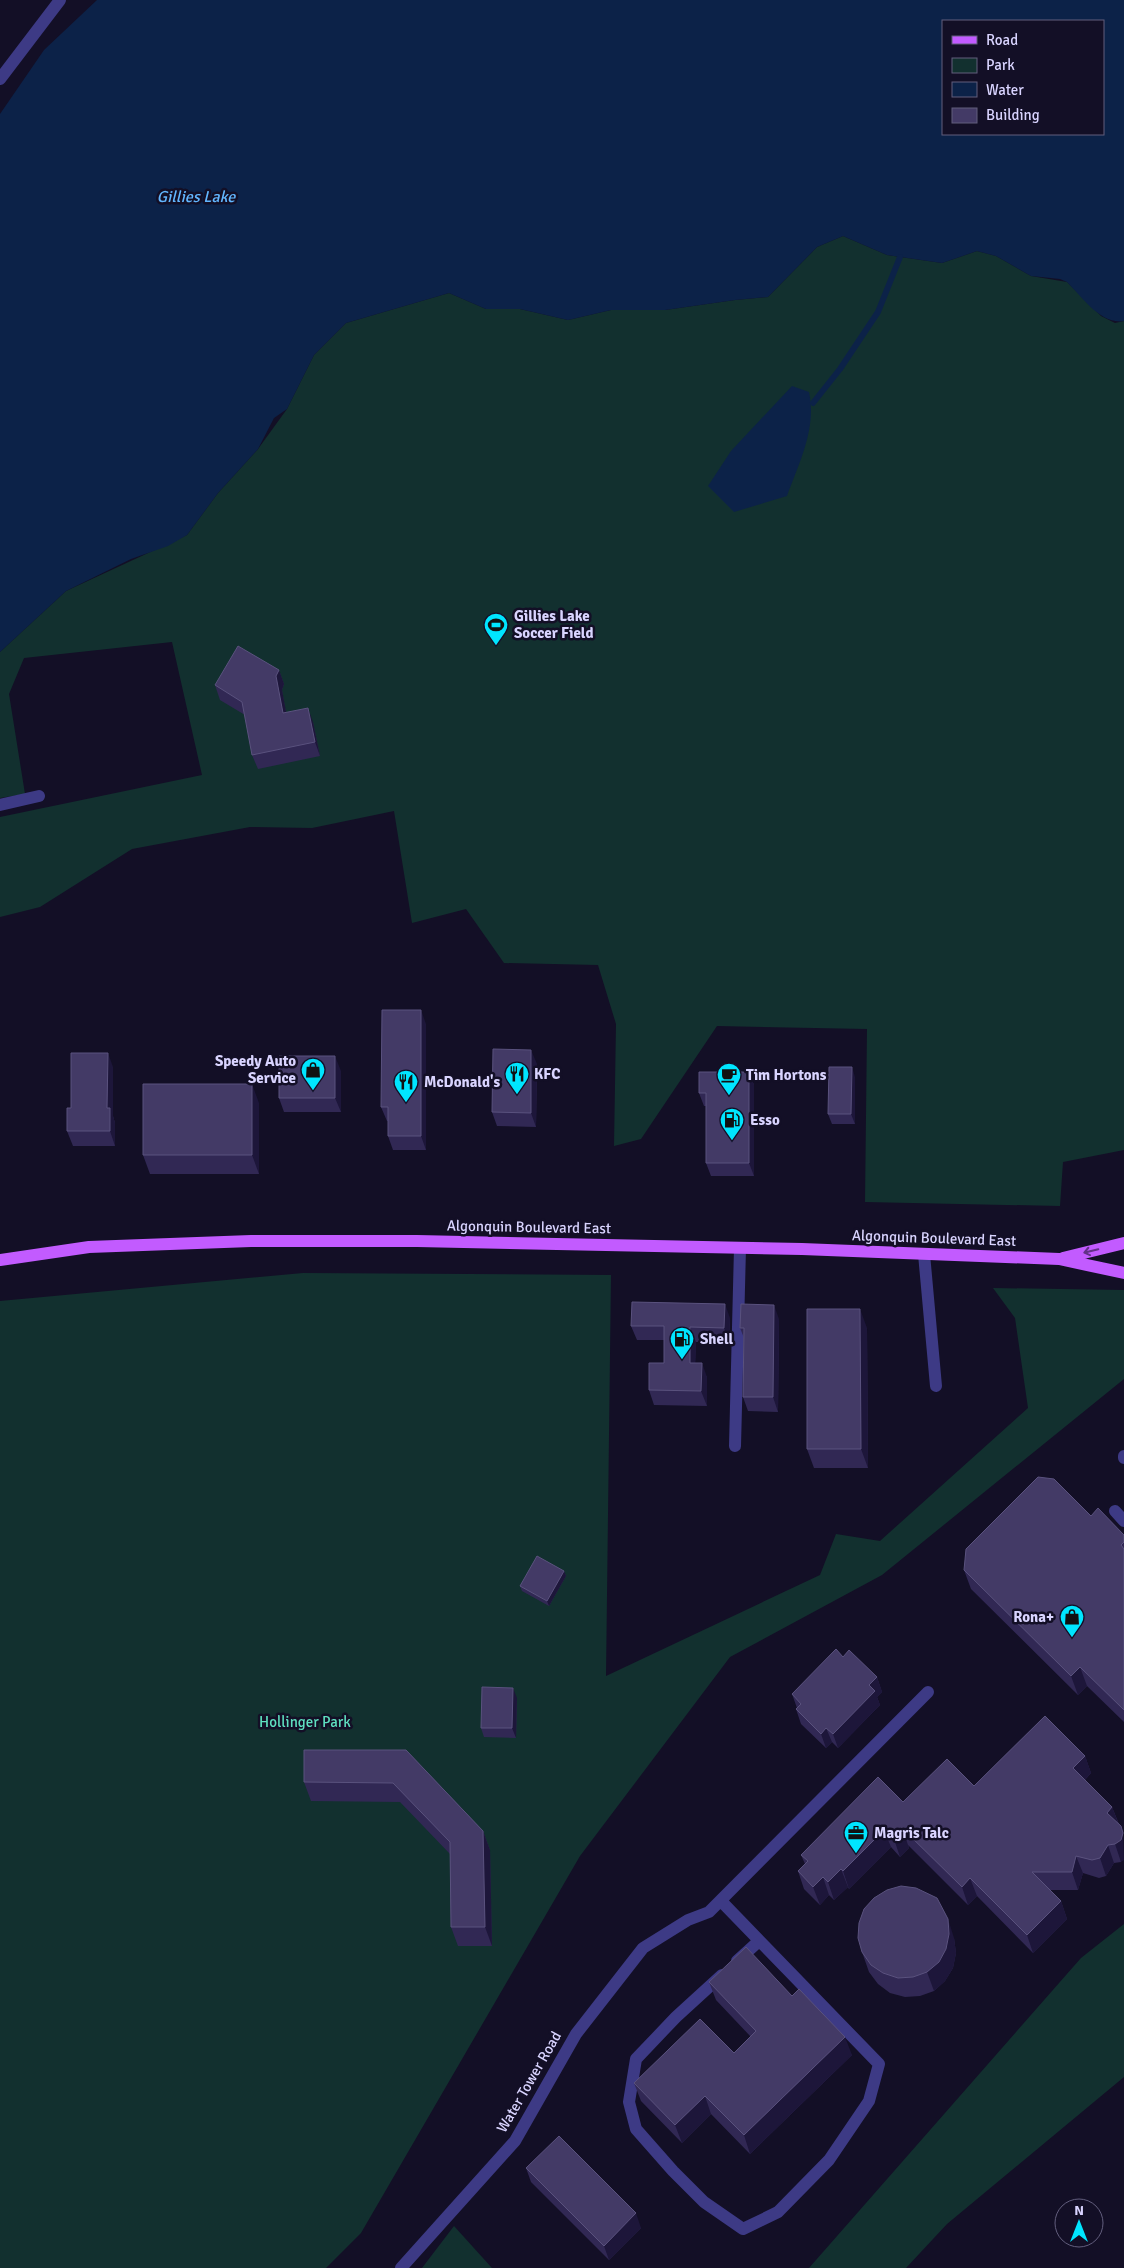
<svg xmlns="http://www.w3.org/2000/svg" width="1124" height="2268" viewBox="0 0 1124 2268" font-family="Signika,sans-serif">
  <rect width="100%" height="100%" fill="#130f26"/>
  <path fill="#12302f" d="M 843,236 L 887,255 L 942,263 L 977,251 L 996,256 L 1031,276 L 1067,282 L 1101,316 L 1115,323 L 1124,321 L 1124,1150 L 1063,1162 L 1060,1206 L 865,1202 L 867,1029 L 717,1026 L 641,1139 L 614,1146 L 616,1024 L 598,965 L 504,963 L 466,909 L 412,923 L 394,811 L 312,828 L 250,827 L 132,849 L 40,907 L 0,917 L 0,817 L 202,775 L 172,642 L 24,658 L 9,694 L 25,794 L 0,798 L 0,652 L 66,591 L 187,535 L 218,493 L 258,449 L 287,409 L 314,355 L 346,323 L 449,293 L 486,309 L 520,309 L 568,320 L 611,310 L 665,310 L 735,300 L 768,297 L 817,247 Z
    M 303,1273 L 611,1275 L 606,1676 L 820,1575 L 836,1534 L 880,1541 L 1028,1408 L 1015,1318 L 993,1288 L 1124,1290 L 1124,1379 L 882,1575 L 730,1657 L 580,1856 L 361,2233 L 326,2268 L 0,2268 L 0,1301 Z
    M 1124,1924 L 1124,2077 L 947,2224 L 906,2268 L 809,2268 L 1081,1958 Z
    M 454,2226 L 492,2268 L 422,2268 Z"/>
  <path fill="#0c2248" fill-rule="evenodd" d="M 97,0 L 1124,0 L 1124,321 C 1101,325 1082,297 1067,282 L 1060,279 L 1031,276 L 996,256 L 977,251 L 942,263 L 887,255 L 843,236 L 817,247 L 768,297 L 735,300 L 665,310 L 611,310 L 568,320 L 520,309 L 486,309 L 449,293 L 346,323 L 314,355 L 287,409 L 274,418 L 258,449 L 218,493 L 187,535 L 168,546 L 131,559 L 66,591 L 0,652 L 0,114 L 44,50 ZM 943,21 L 1103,21 L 1103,134 L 943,134 Z
    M 792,386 L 809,392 C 817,428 799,463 787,496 L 734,512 L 708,486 L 731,451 Z"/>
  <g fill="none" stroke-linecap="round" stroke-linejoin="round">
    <path stroke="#0c2248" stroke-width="6" d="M 813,403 L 840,369 L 878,312 L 900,257"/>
    <path stroke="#3d3a85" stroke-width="12" d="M 0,79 L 60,0
      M 0,805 L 39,796
      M 924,1254 L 936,1386
      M 735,1446 L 740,1248
      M 1124,1456 L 1124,1458
      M 1115,1511 L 1124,1521
      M 721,1901 L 879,2064 L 869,2101 L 829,2160 L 778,2212 L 743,2229 L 704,2202 L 673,2171 L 636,2129 L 629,2102 L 636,2059 L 676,2017 L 722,1975
      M 737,1961 L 759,1941
      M 401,2268 L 515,2141 L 576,2034 L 643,1948 L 688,1920 L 709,1912 L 928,1692"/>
    <path stroke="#c25bff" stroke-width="12" d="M 1063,1258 L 1124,1243
      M 0,1260 L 89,1247 L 251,1241 L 417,1241 L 802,1249 L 1059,1259 L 1124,1273"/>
  </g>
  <path fill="#312854" d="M 279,670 L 284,684 L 282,690 L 286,713 L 313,722 L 320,756 L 258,769 L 252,755 L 245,715 L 220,700 L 215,685 Z
    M 426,1024 L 426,1150 L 393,1150 L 388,1136 L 388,1121 L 387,1121 L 381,1107 Z
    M 537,1064 L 536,1127 L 497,1126 L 492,1112 Z
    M 113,1067 L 113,1116 L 115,1123 L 115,1146 L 73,1146 L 67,1131 L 71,1108 Z
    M 341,1071 L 341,1112 L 284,1112 L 279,1098 Z
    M 749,1072 L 754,1085 L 754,1176 L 711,1176 L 706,1163 L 706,1106 L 704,1106 L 699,1093 Z
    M 855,1077 L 855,1124 L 832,1124 L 828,1114 Z
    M 259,1103 L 259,1174 L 150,1174 L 143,1155 Z
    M 730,1318 L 729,1342 L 696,1342 L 695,1363 L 707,1377 L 707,1406 L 654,1405 L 649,1390 L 664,1363 L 664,1340 L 637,1340 L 631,1326 Z
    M 779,1319 L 778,1412 L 748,1411 L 743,1397 L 744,1338 L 740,1328 Z
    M 867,1328 L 868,1468 L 814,1468 L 807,1449 Z
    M 1091,1516 L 1124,1535 L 1124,1722 L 1087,1686 L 1078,1695 L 971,1589 L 964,1570 Z
    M 564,1571 L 566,1576 L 549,1606 L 522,1591 L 520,1586 Z
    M 843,1657 L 877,1677 L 882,1692 L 877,1697 L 880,1705 L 838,1748 L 832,1742 L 826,1748 L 801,1724 L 796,1709 L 797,1708 L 792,1694 Z
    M 517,1698 L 516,1738 L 484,1737 L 481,1728 Z
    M 406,1750 L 483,1831 L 490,1850 L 492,1946 L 458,1946 L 451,1927 L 450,1854 L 400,1802 L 311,1801 L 304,1782 Z
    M 1085,1756 L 1091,1773 L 1085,1780 L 1112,1807 L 1119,1824 L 1121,1862 L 1114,1863 L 1106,1876 L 1099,1878 L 1083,1873 L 1078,1890 L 1049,1890 L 1061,1901 L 1067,1919 L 1033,1953 L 977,1896 L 968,1905 L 908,1845 L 909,1848 L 900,1857 L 891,1847 L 849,1889 L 848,1887 L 834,1900 L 829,1895 L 820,1905 L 804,1889 L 798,1871 L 805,1864 L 801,1855 L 903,1802 L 974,1786 Z
    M 954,1938 L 956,1953 L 953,1968 L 945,1981 L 934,1991 L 920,1996 L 905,1997 L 890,1993 L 878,1984 L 869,1972 L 862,1952 Z
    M 709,1982 L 792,1996 L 852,2055 L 750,2154 L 711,2114 L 682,2143 L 641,2101 L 634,2083 L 734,2053 L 751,2037 L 716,2000 Z
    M 526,2168 L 641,2228 L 609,2260 L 531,2182 Z"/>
  <path fill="#1d163a" d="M 279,670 L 284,684 L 282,690 L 289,728 L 283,713 L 276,676 Z
    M 308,708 L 313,722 L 320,756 L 315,742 Z
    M 421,1010 L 426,1024 L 426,1150 L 421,1136 Z
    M 531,1050 L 537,1064 L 536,1127 L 531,1113 Z
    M 108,1053 L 113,1067 L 113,1116 L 115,1123 L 115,1146 L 110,1131 L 107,1108 Z
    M 335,1056 L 341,1071 L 341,1112 L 335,1098 Z
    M 852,1067 L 855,1077 L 855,1124 L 851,1114 Z
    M 749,1072 L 754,1085 L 754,1176 L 749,1163 Z
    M 252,1084 L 259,1103 L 259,1174 L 252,1155 Z
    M 725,1304 L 730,1318 L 729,1342 L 724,1328 Z
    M 774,1305 L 779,1319 L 778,1412 L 773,1397 Z
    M 860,1309 L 867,1328 L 868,1468 L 861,1449 Z
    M 690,1327 L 696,1342 L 695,1377 L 690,1363 Z
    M 702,1363 L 707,1377 L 707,1406 L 701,1391 Z
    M 564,1571 L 566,1576 L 549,1606 L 547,1601 Z
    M 1080,1667 L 1087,1686 L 1078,1695 L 1071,1676 Z
    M 877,1677 L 882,1692 L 877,1697 L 880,1705 L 838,1748 L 833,1734 L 869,1685 Z
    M 513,1688 L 517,1698 L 516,1738 L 512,1728 Z
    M 826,1728 L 832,1742 L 826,1748 L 821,1734 Z
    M 1085,1756 L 1091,1773 L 1079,1786 L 1073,1768 Z
    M 1112,1807 L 1119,1825 L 1107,1813 Z
    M 884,1830 L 891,1847 L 849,1889 L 843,1871 Z
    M 903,1830 L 909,1848 L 900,1857 L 894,1839 Z
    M 483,1831 L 490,1850 L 492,1946 L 485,1927 Z
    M 1123,1833 L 1124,1860 L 1121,1862 L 1115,1844 Z
    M 1108,1845 L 1114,1863 L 1106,1876 L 1100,1858 Z
    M 1076,1856 L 1083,1873 L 1078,1890 L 1072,1872 Z
    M 841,1869 L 848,1887 L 834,1900 L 828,1882 Z
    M 823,1877 L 829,1895 L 820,1905 L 813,1887 Z
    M 970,1878 L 977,1896 L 968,1905 L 962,1887 Z
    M 1061,1901 L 1067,1919 L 1033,1953 L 1027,1935 Z
    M 948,1919 L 954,1938 L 956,1953 L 953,1968 L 945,1981 L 934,1991 L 927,1972 Z
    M 845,2037 L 852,2055 L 750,2154 L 744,2135 Z
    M 705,2096 L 711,2114 L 682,2143 L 675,2125 Z
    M 636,2213 L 641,2228 L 609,2260 L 604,2246 Z"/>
  <path fill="#433a66" stroke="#5a527e" d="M 238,646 L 279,670 L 276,676 L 283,713 L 308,708 L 315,742 L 252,755 L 242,702 L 215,685 Z
    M 382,1010 L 421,1010 L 421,1136 L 388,1136 L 388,1107 L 381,1107 Z
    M 493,1049 L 531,1050 L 531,1113 L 492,1112 Z
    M 71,1053 L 108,1053 L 107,1108 L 110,1108 L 110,1131 L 67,1131 L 67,1108 L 71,1108 Z
    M 279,1056 L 335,1056 L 335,1098 L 279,1098 Z
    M 829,1067 L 852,1067 L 851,1114 L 828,1114 Z
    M 699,1072 L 749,1072 L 749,1163 L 706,1163 L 706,1093 L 699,1093 Z
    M 143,1084 L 252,1084 L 252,1155 L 143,1155 Z
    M 632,1302 L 725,1304 L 724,1328 L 690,1327 L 690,1363 L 702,1363 L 701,1391 L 649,1390 L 649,1363 L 664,1363 L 664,1326 L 631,1326 Z
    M 741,1304 L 774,1305 L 773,1397 L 743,1397 L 744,1328 L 740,1328 Z
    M 807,1309 L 860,1309 L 861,1449 L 807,1449 Z
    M 1038,1477 L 1054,1479 L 1091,1516 L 1098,1508 L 1124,1535 L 1124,1542 L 1121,1545 L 1124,1549 L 1124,1710 L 1080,1667 L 1071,1676 L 964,1570 L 966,1549 Z
    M 537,1556 L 564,1571 L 547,1601 L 520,1586 Z
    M 836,1649 L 843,1657 L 849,1650 L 877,1677 L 869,1685 L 875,1691 L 833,1734 L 826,1728 L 821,1734 L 796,1709 L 801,1704 L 792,1694 Z
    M 482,1687 L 513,1688 L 512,1728 L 481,1728 Z
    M 1045,1716 L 1085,1756 L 1073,1768 L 1112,1807 L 1107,1813 L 1121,1826 L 1123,1833 L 1121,1840 L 1115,1844 L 1108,1845 L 1100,1858 L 1092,1860 L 1076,1856 L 1072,1872 L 1032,1872 L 1061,1901 L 1027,1935 L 970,1878 L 962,1887 L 901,1827 L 903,1830 L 894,1839 L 884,1830 L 843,1871 L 841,1869 L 828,1882 L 823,1877 L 813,1887 L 798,1871 L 808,1861 L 801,1855 L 878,1777 L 903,1802 L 947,1759 L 974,1786 Z
    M 304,1750 L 406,1750 L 483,1831 L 485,1927 L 451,1927 L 450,1842 L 393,1783 L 304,1782 Z
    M 901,1886 L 916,1888 L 937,1898 L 948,1919 L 949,1934 L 946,1949 L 939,1962 L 927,1972 L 913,1977 L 898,1978 L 883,1973 L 871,1965 L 862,1952 L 858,1938 L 859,1923 L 864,1909 L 874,1898 L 887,1890 Z
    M 746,1947 L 792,1996 L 799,1989 L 845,2037 L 744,2135 L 705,2096 L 675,2125 L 634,2083 L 700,2019 L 734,2053 L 756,2031 L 709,1982 Z
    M 559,2136 L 636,2213 L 604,2246 L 526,2168 Z"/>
  <defs><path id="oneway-shaft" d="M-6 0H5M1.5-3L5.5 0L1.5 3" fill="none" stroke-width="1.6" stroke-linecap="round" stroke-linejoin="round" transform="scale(1.25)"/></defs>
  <use stroke="#623188" href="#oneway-shaft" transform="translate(1091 1251) rotate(167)"/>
  <defs>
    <symbol id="stadium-pin" viewBox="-11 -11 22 30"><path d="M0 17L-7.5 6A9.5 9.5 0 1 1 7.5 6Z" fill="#00e5ff" stroke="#130f26"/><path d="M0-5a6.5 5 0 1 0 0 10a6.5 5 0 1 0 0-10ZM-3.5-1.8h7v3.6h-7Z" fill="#111"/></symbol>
    <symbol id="shop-pin" viewBox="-11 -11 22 30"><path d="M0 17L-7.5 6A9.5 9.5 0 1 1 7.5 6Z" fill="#00e5ff" stroke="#130f26"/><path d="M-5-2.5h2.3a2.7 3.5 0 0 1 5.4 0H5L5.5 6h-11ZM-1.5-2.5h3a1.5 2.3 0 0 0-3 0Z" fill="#111"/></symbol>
    <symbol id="restaurant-pin" viewBox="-11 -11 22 30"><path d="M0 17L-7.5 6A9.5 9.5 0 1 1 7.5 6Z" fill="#00e5ff" stroke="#130f26"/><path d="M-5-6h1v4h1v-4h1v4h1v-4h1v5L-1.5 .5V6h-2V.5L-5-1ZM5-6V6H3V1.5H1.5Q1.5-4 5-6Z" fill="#111"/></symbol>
    <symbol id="cafe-pin" viewBox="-11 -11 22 30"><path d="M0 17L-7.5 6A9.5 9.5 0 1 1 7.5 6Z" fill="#00e5ff" stroke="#130f26"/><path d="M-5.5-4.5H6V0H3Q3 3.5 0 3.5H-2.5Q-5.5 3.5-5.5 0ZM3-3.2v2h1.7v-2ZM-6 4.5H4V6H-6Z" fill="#111"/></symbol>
    <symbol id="fuel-pin" viewBox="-11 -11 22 30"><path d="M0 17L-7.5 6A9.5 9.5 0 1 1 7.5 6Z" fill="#00e5ff" stroke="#130f26"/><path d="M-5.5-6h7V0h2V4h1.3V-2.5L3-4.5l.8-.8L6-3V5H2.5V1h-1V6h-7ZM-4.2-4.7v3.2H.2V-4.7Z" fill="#111"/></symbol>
    <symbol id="office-pin" viewBox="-11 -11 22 30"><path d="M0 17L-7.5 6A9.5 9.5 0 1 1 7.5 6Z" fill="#00e5ff" stroke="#130f26"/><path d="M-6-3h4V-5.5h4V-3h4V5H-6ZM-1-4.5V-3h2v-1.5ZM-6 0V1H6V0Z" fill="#111"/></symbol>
  </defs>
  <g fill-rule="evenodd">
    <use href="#stadium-pin" x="482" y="611" width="28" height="38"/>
    <use href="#shop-pin" x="299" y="1056" width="28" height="38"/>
    <use href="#restaurant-pin" x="503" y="1060" width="28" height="38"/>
    <use href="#cafe-pin" x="715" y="1061" width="28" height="38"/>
    <use href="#restaurant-pin" x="392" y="1068" width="28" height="38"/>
    <use href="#fuel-pin" x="718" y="1106" width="28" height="38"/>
    <use href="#fuel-pin" x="668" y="1325" width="28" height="38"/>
    <use href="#shop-pin" x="1058" y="1603" width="28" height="38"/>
    <use href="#office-pin" x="842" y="1819" width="28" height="38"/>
  </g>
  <g text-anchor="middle" stroke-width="5" stroke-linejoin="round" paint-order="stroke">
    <g font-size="15" font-weight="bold" fill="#d9d4ff" stroke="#130f26" text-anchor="start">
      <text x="514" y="621">Gillies Lake<tspan x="514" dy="17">Soccer Field</tspan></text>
      <text x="296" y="1066" text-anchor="end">Speedy Auto<tspan x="296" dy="17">Service</tspan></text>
      <text x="534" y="1079">KFC</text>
      <text x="746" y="1080">Tim Hortons</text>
      <text x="424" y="1087">McDonald's</text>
      <text x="750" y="1125">Esso</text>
      <text x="700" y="1344">Shell</text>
      <text x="1054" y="1622" text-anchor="end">Rona+</text>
      <text x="874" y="1838">Magris Talc</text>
    </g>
    <g font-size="15" fill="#d9d4ff" stroke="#130f26">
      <text transform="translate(529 1227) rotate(1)" y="5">Algonquin Boulevard East</text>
      <text transform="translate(934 1238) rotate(2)" y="5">Algonquin Boulevard East</text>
      <text transform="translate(529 2082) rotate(-60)" y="5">Water Tower Road</text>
    </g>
    <g font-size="15" fill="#5fe0c0" stroke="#130f26">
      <text x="305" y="1727">Hollinger Park</text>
    </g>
    <g font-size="16" font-style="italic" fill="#62b6ff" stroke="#130f26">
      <text x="196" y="202">Gillies Lake</text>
    </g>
  </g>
  <rect x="942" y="20" width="162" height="115" fill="#130f26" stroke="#625e7d"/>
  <rect x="952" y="36" width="25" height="8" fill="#c25bff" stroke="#625e7d"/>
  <text x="986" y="45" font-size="15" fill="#d9d4ff">Road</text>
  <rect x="952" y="58" width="25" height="15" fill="#12302f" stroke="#625e7d"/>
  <text x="986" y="70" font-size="15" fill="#d9d4ff">Park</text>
  <rect x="952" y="82" width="25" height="15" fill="#0c2248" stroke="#625e7d"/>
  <text x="986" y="95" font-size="15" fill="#d9d4ff">Water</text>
  <rect x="952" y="108" width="25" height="15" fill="#433a66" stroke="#625e7d"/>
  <text x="986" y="120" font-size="15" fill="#d9d4ff">Building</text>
  <g transform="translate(1079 2223)"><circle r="24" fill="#130f26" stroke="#625e7d"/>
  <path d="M0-4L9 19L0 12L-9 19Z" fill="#00e5ff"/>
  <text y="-8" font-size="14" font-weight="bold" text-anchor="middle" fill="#d9d4ff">N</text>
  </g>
</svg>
